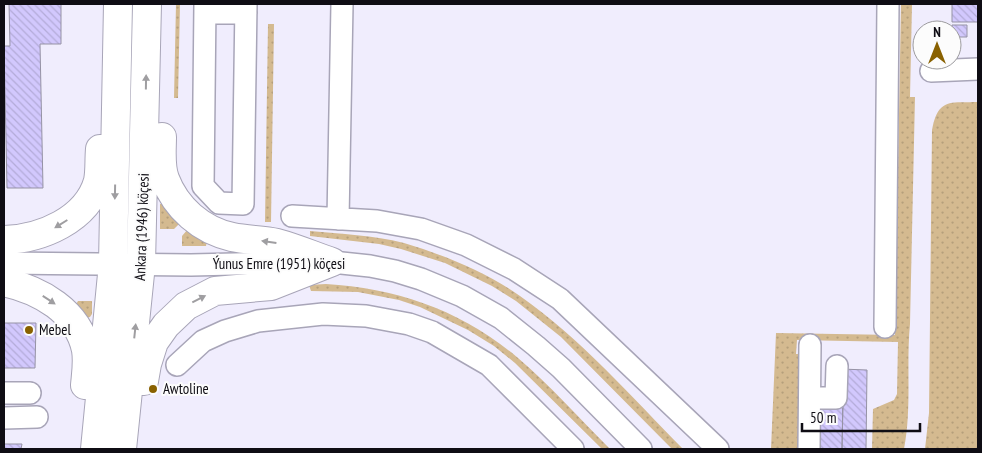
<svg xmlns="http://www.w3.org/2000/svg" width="982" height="453" viewBox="0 0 982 453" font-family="'PT Sans Narrow',sans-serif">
  <defs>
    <pattern id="grass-dots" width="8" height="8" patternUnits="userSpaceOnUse" patternTransform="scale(1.25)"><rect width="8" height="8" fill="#d4ba90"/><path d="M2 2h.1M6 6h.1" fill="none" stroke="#b59f7b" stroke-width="1.8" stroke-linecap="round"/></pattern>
    <pattern id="building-back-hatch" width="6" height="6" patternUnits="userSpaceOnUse" patternTransform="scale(1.25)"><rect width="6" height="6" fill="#d2c8fd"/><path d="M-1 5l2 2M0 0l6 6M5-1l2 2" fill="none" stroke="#b3abd8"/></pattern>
  </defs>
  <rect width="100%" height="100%" fill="#f0edfd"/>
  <path fill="url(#grass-dots)" d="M 176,4 L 180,4 L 178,98 L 174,98 Z
    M 901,4 L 912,4 L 910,97 L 915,97 L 910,324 C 906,365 912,408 904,449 L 872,449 L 873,409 L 894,400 L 897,394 L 898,342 L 797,340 L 796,354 L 801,354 L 801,449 L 771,449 L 776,333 L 895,335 Z
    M 268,24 L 274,24 L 271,222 L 265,222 Z
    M 978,102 L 978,449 L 925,449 L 929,413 L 932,130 C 938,97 951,103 978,102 Z
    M 160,204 L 166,204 L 181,222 L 174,229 L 160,229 Z
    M 188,229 L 207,241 L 206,246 L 182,246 L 182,236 Z
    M 310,231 C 341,234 373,235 404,243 C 444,255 486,272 520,296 C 581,339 631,396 683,449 L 672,449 L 561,337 L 516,301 L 492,286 L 445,263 L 401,249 L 379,244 L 310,236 Z
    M 326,284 C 397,288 463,311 518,358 C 550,385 580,419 610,449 L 602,449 L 515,363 L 494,346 L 468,330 L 420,307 L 399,300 L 358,292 L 311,291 L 309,285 Z
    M 78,301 L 92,301 L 92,314 L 90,317 L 86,318 L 75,306 Z"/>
  <path fill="url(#building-back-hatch)" stroke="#9693a5" d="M 9,4 L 61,4 L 61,44 L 40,44 L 43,188 L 7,188 L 4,46 L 10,46 Z
    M 952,4 L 978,4 L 978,22 L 952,22 Z
    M 952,25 L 967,25 L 967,37 L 952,37 Z
    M 4,323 L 36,323 L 35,368 L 4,368 Z
    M 841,369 L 867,370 L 866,449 L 842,449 L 843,394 Z
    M 819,402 L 843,402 L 842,449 L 819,449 Z
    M 4,444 L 22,444 L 21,449 L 4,449 Z"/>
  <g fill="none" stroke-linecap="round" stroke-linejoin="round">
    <defs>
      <path id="minor" d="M 205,4 L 203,186 L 219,203 L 243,204 L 246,4
        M 205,13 L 246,13
        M 931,71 L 978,69
        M 292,216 L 377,221 L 421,229 L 466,245 L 514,269 L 560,299 L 718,449
        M 338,219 L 342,4
        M 4,263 L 191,265 L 332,262 L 370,266 L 395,271 L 421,279 L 462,296 L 501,318 L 536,346 L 561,368 L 641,449
        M 885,327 L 888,4
        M 177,365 L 203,341 L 225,331 L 258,321 L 323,314 L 366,316 L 409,324 L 432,332 L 489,365 L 573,449
        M 4,393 L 30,393
        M 810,398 L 836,398 L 837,366
        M 4,418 L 37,417
        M 809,449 L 810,345"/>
      <path id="major" d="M 162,137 C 162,150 160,166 165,179 C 176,208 201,230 232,237 C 246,240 262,240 277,243 C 296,248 314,256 332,262
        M 4,240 C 41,239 87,220 98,181 C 100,171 99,160 100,149
        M 4,282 C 40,290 78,311 86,350 C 88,362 86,374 85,385
        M 144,381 L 147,364 L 154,342 L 166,325 L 186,306 L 215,291 L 271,286 L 332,262
        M 95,449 L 113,264 L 118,4
        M 122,449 L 141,264 L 147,4"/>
    </defs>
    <use href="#minor" stroke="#a8a5b8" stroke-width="24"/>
    <use href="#major" stroke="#a8a5b8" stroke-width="30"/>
    <use href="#minor" stroke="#fff" stroke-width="21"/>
    <use href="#major" stroke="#fff" stroke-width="28"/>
  </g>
  <defs><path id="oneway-solid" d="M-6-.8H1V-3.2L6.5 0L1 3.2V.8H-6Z" transform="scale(1.25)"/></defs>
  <g fill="#9f9ea1">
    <use href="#oneway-solid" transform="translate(146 82) rotate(-89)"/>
    <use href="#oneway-solid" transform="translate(115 192) rotate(91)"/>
    <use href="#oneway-solid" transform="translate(61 224) rotate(148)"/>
    <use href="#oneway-solid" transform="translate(269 242) rotate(-172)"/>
    <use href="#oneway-solid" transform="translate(199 299) rotate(-27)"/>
    <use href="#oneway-solid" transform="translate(49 300) rotate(33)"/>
    <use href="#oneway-solid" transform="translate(135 331) rotate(-84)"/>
  </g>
  <g fill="#896100" stroke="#fcfcfc" stroke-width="2">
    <circle cx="29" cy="330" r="5"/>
    <circle cx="153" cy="389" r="5"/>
  </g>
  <g text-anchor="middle" stroke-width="4" stroke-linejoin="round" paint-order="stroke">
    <g font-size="15" fill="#0f0d14" stroke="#fcfcfc">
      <text transform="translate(142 227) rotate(-88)" y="5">Ankara (1946) köçesi</text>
      <text x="279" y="269">Ýunus Emre (1951) köçesi</text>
    </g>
    <g font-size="15" fill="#0f0d14" stroke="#fcfcfc" text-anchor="start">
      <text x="39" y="335">Mebel</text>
      <text x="163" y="394">Awtoline</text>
    </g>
  </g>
  <rect width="982" height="453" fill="none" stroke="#0f0d14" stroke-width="10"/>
  <g transform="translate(937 45)"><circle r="24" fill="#fcfcfc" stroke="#9d9c9f"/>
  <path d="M0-4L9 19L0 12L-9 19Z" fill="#896100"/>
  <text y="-8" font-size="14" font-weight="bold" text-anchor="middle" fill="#0f0d14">N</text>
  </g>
  <path d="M802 423v8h118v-8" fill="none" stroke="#0f0d14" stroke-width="2.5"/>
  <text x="810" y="423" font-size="15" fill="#0f0d14" stroke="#fcfcfc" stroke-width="4" paint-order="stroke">50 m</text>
</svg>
